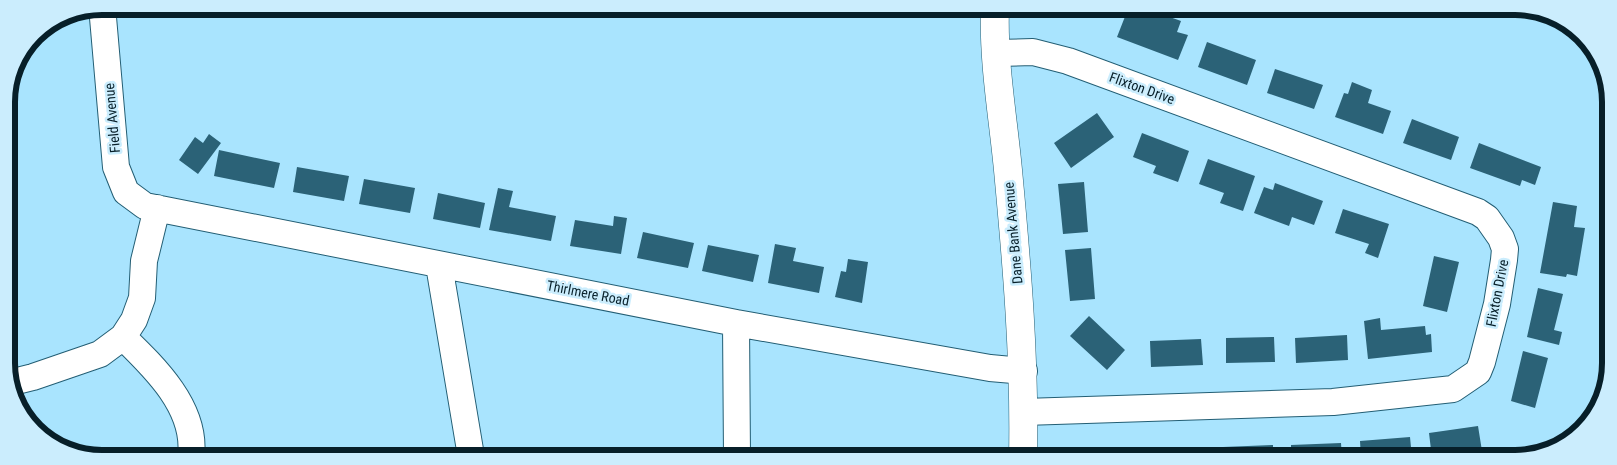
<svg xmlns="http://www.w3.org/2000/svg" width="1617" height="465" viewBox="0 0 1617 465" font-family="'Roboto Condensed',sans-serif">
  <rect width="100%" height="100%" fill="#a9e4fe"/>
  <path fill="#2b6277" d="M 1130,9 L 1154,11 L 1155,9 L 1169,9 L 1167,16 L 1181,21 L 1177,32 L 1188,35 L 1178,60 L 1117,37 L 1126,14 L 1128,14 Z
    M 1207,42 L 1256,60 L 1247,85 L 1198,67 Z
    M 1275,69 L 1323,85 L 1314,109 L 1267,93 Z
    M 1352,82 L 1372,90 L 1368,103 L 1391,111 L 1383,134 L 1335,117 L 1344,93 L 1348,94 Z
    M 1097,113 L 1114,137 L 1071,168 L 1054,143 Z
    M 1412,119 L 1459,137 L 1451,160 L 1403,143 Z
    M 1142,133 L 1189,151 L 1178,182 L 1153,173 L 1156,166 L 1133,157 Z
    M 209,134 L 221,143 L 198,174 L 179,160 L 195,137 L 203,143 Z
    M 1479,143 L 1541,167 L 1535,185 L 1522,180 L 1520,186 L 1470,168 Z
    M 219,150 L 280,163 L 274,188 L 214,176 Z
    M 1208,159 L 1255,176 L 1243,211 L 1220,203 L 1224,193 L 1199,184 Z
    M 297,167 L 349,176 L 344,201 L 293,192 Z
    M 364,179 L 415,188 L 410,213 L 359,204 Z
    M 1084,182 L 1088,232 L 1063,234 L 1058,184 Z
    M 1275,183 L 1323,201 L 1314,225 L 1292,217 L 1289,226 L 1254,213 L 1264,187 L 1273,190 Z
    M 498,188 L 513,191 L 509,207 L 556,216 L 551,241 L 489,230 Z
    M 438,193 L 485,203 L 480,228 L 433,219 Z
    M 1553,202 L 1577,206 L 1574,227 L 1585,228 L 1577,276 L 1567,274 L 1566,277 L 1540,273 Z
    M 1343,209 L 1389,224 L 1378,258 L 1365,253 L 1369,244 L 1335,233 Z
    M 614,216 L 627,218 L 621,254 L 570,246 L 575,220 L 613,226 Z
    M 643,232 L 694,243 L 688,268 L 637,258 Z
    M 775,244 L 796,248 L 793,261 L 824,267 L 819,293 L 768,283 Z
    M 708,245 L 759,255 L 753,282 L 702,271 Z
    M 1091,248 L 1095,299 L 1070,301 L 1065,250 Z
    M 1434,256 L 1459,262 L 1447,312 L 1423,306 Z
    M 848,259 L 868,262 L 862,303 L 835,297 L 841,271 L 846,272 Z
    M 1538,288 L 1563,294 L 1554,330 L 1562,332 L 1559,345 L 1527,337 Z
    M 1089,316 L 1125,350 L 1107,370 L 1070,336 Z
    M 1380,318 L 1381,330 L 1425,326 L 1426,335 L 1431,334 L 1432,352 L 1368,359 L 1364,321 Z
    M 1347,335 L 1348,360 L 1296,363 L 1295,338 Z
    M 1274,337 L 1275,362 L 1226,363 L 1226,338 Z
    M 1201,339 L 1203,365 L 1151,367 L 1150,341 Z
    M 1523,351 L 1548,358 L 1535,408 L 1511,401 Z
    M 1478,426 L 1482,451 L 1432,458 L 1429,433 Z
    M 1410,437 L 1412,458 L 1361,458 L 1360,441 Z
    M 1341,443 L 1342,458 L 1291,458 L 1291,445 Z
    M 1273,445 L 1273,458 L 1223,458 L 1223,447 Z
    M 1203,447 L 1204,458 L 1152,458 L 1152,450 Z
    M 1109,450 L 1116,458 L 1102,458 Z"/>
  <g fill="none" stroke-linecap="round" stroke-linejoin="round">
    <defs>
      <path id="minor" d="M 102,6 L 116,167 L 126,192 L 145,206 L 736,323 L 990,368 L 1024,371
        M 996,53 L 1033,52 L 1068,61 L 1478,212 L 1487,218 L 1501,238 L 1505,249 L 1504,260 L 1497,304 L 1482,362 L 1478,372 L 1453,389 L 1333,402 L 1024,412
        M 439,265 L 471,456
        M 736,323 L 737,457
        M 123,337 C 154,367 197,408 191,456
        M 9,383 L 33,377 L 100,354 L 123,337 L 134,320 L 142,298 L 144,261 L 157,208"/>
      <path id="tertiary" d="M 995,8 C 993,62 1003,117 1008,170 C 1017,266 1025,361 1023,458"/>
    </defs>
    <use href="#minor" stroke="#235e74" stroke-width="28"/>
    <use href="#tertiary" stroke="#235e74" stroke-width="29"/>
    <use href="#minor" stroke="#fff" stroke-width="26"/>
    <use href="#tertiary" stroke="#fff" stroke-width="28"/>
  </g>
  <g text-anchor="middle" stroke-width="5" stroke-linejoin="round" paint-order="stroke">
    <g font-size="14" fill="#071f29" stroke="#cbedfd">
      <text transform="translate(1142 88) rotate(20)" y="5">Flixton Drive</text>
      <text transform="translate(112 118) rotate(-95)" y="5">Field Avenue</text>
      <text transform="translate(1013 233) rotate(-95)" y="5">Dane Bank Avenue</text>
      <text transform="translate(588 293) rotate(11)" y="5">Thirlmere Road</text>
      <text transform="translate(1497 293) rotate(-79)" y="5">Flixton Drive</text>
    </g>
  </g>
  <path d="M0 0H1617V465H0ZM102 15H1515A87 87 0 0 1 1602 102V363A87 87 0 0 1 1515 450H102A87 87 0 0 1 15 363V102A87 87 0 0 1 102 15Z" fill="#cbedfd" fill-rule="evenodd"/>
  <path fill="none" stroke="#071f29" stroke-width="6" d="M102 15H1515A87 87 0 0 1 1602 102V363A87 87 0 0 1 1515 450H102A87 87 0 0 1 15 363V102A87 87 0 0 1 102 15Z"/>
</svg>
